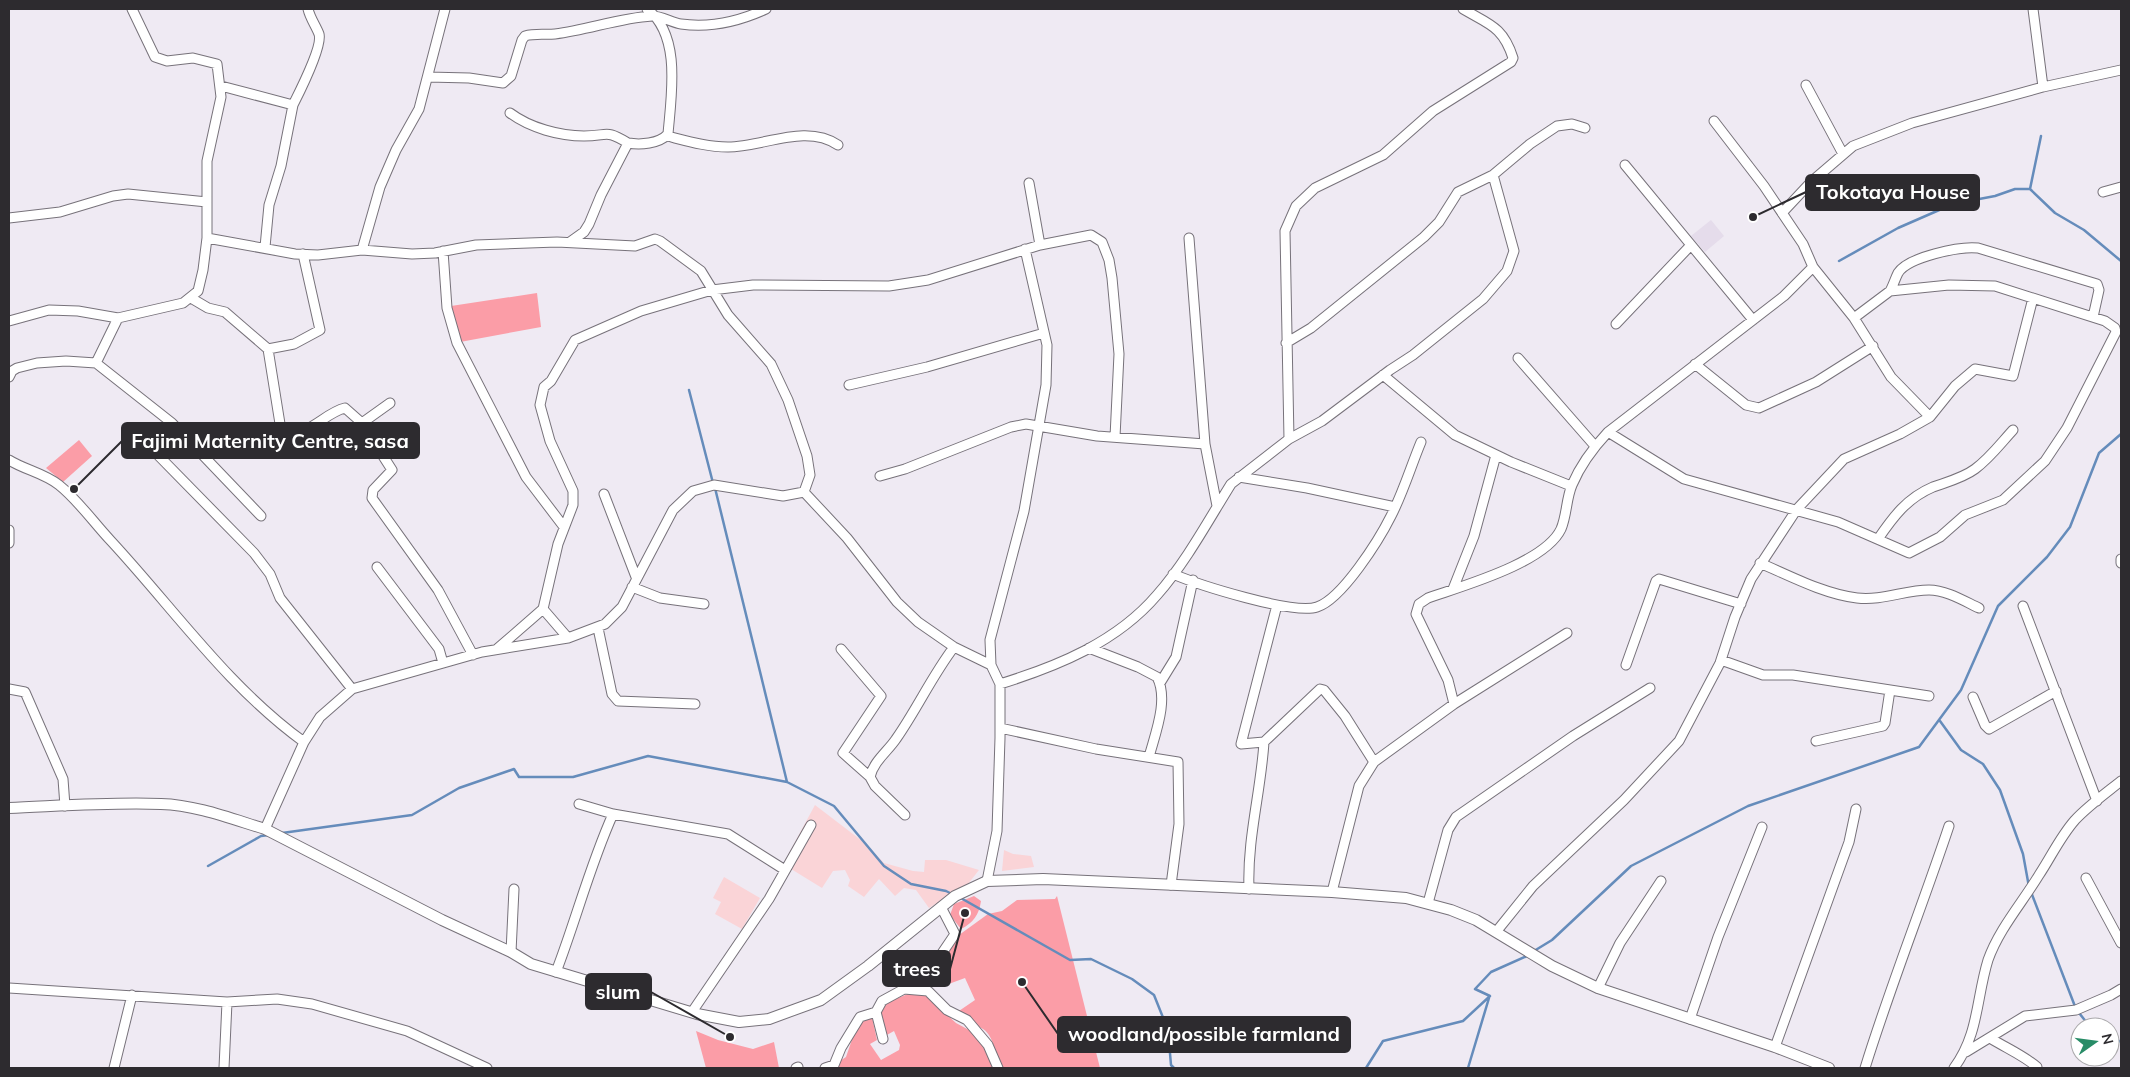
<svg xmlns="http://www.w3.org/2000/svg" width="2130" height="1077" viewBox="0 0 2130 1077" font-family="Mulish,sans-serif">
  <rect width="100%" height="100%" fill="#efeaf3"/>
  <path fill="#e5dceb" d="M 1711,220 L 1724,236 L 1705,252 L 1691,236 Z"/>
  <path fill="#fad4d7" d="M 815,805 L 866,844 L 884,863 L 913,871 L 924,872 L 925,860 L 946,860 L 979,870 L 968,884 L 929,908 L 916,890 L 904,888 L 895,896 L 879,879 L 864,897 L 848,886 L 850,880 L 845,870 L 833,871 L 822,888 L 783,864 Z
    M 1004,850 L 1013,854 L 1031,856 L 1034,867 L 1002,871 Z
    M 724,877 L 760,898 L 742,929 L 715,914 L 721,902 L 713,898 Z"/>
  <path fill="#fb9da7" d="M 537,293 L 541,327 L 460,342 L 451,306 Z
    M 79,440 L 92,456 L 63,482 L 46,468 Z
    M 974,896 L 981,901 C 979,915 973,923 961,929 L 950,915 L 954,904 Z
    M 1057,896 L 1100,1068 L 1000,1068 C 995,1056 995,1037 983,1029 C 973,1023 965,1021 956,1013 L 975,1000 L 965,978 L 946,985 L 939,974 L 936,963 L 959,935 L 988,914 L 1002,911 L 1017,900 L 1055,899 Z
    M 915,991 L 921,991 L 956,1023 L 982,1037 L 995,1068 L 829,1068 L 846,1057 L 858,1022 L 872,1017 L 877,1040 L 870,1044 L 881,1060 L 899,1050 L 900,1045 L 894,1031 L 885,1036 L 878,1014 L 886,1003 Z
    M 696,1031 L 718,1040 L 753,1049 L 774,1042 L 779,1068 L 706,1068 Z"/>
  <g fill="none" stroke-linecap="round" stroke-linejoin="round">
    <path stroke="#658cbb" stroke-width="2.5" d="M 2041,136 L 2030,189 L 2055,213 L 2084,230 L 2121,261
      M 1839,261 L 1898,228 L 1953,204 L 1995,196 L 2015,189 L 2030,189
      M 689,390 L 713,483
      M 715,488 L 787,782
      M 1940,721 L 1961,750 L 1983,764 L 2000,790 L 2023,854 L 2029,887
      M 282,833 L 412,815 L 459,788 L 514,769 L 519,777 L 573,777 L 648,756 L 787,782 L 834,806 L 884,866 L 911,884 L 946,891 L 954,895
      M 208,866 L 261,836 L 269,835
      M 2031,892 L 2076,1009 L 2087,1023 L 2094,1027
      M 959,897 L 1070,960 L 1091,959 L 1132,979 L 1154,995 L 1168,1030 L 1171,1065 L 1174,1068
      M 1534,951 L 1552,940 L 1631,866 L 1748,806 L 1919,747 L 1961,690 L 1998,606 L 2047,557 L 2070,527 L 2099,453 L 2121,434
      M 2110,1036 L 2121,1042
      M 1366,1068 L 1383,1041 L 1463,1021 L 1490,996 L 1475,989 L 1491,972 L 1527,956
      M 1468,1068 L 1489,998"/>
    <defs>
      <path id="minor" d="M 2033,9 L 2043,87
        M 428,77 L 469,78 L 503,83 L 511,76 L 522,40 L 525,36 C 535,33 545,35 555,34 C 588,30 619,18 652,16 C 659,15 673,23 681,24 C 710,28 740,21 766,9
        M 1806,85 L 1843,154
        M 221,86 L 293,105 L 281,166 L 269,205 L 265,247
        M 293,105 C 299,93 323,46 319,34 C 316,26 310,18 308,9
        M 510,113 C 530,128 560,136 584,136 C 609,136 605,129 628,143
        M 1714,121 L 1764,186 L 1803,244 L 1813,267 L 1854,318 L 1891,377 L 1930,417
        M 667,136 C 687,141 707,147 728,147 C 763,147 806,123 838,145
        M 1625,165 L 1753,320
        M 1029,183 L 1040,245
        M 2103,192 L 2121,187
        M 1782,213 L 1811,182 L 1853,146 L 1912,123 L 2043,87 L 2121,70
        M 9,218 L 60,212 L 113,196 L 128,194 L 207,202
        M 207,238 L 295,254 L 318,255 L 362,250 L 412,254 L 435,253 L 476,245 L 557,242 L 635,246 L 655,239 L 660,241 L 701,271 L 728,315 L 771,364 L 788,400 L 807,456 L 810,475 L 804,492 L 847,538 L 897,602 L 918,622 L 954,647 L 991,665
        M 1189,238 L 1205,444 L 1217,506
        M 570,242 L 584,232 L 589,224 L 601,195 L 628,143 C 640,145 659,144 668,134 C 671,97 682,35 647,9
        M 362,250 L 380,187 L 396,150 L 419,109 L 445,9
        M 443,251 L 447,308 L 457,343 L 526,477 L 564,527
        M 303,254 L 320,330 L 294,344 L 268,349 L 281,430 C 305,442 323,413 345,408 L 362,423
        M 1890,291 C 1893,286 1895,279 1898,273 C 1908,257 1960,246 1978,248 L 2097,284 L 2099,290 L 2093,317
        M 191,298 L 208,308 L 225,312 L 268,349
        M 9,321 L 49,310 L 78,311 L 118,318 L 183,303 L 198,291 L 203,270 L 207,238 L 207,161 L 221,97 L 217,64 L 193,58 L 167,61 L 155,57 L 132,9
        M 1616,324 L 1691,245
        M 1286,343 L 1311,328 L 1424,237 L 1439,222 L 1458,192 L 1493,175 L 1530,144 L 1557,126 L 1572,124 L 1585,128
        M 1518,358 L 1595,446
        M 96,363 L 118,318
        M 1695,364 L 1746,405 L 1759,408 L 1816,382 L 1873,346
        M 1383,375 L 1455,435 L 1511,462 L 1571,486
        M 9,377 L 12,371 L 17,368 L 37,363 L 66,361 L 96,363 L 172,423 L 261,516
        M 849,385 L 927,367 L 1044,333
        M 390,403 L 362,423 L 392,470 L 373,490 L 372,498 L 438,590 L 473,655
        M 172,423 L 152,449 L 254,553 L 270,574 L 280,598 L 352,689
        M 1608,432 L 1684,479 L 1838,522 L 1909,553 L 1940,537 L 1965,515 L 2003,500 L 2045,461 L 2067,428 L 2116,332 L 2115,328 L 2105,321 L 1995,286 L 1949,285 L 1890,291 L 1854,318
        M 1289,439 L 1285,231 L 1296,206 L 1315,188 L 1383,155 L 1433,111 L 1511,62 L 1513,58 C 1503,26 1488,24 1463,9
        M 9,460 C 25,470 44,473 59,485 C 78,500 94,523 111,541 C 174,609 228,687 304,742
        M 880,476 L 905,469 L 1011,427 L 1026,424 L 1097,436 L 1205,444
        M 1239,477 L 1307,488 L 1395,507
        M 604,494 L 636,577
        M 9,530 L 9,543
        M 1878,539 C 1893,517 1907,498 1933,487 C 1947,482 1963,478 1975,469 C 1990,458 2001,443 2013,430
        M 2121,559 L 2121,563
        M 1760,563 C 1790,576 1824,594 1857,598 C 1882,601 1905,590 1929,590 C 1946,590 1964,601 1979,608
        M 377,567 L 439,649 L 443,663
        M 1173,574 C 1199,585 1293,615 1317,607 C 1342,599 1379,540 1391,516 C 1403,493 1411,466 1421,442
        M 632,587 L 660,598 L 704,604
        M 1453,589 L 1474,536 L 1496,455
        M 1277,605 L 1241,744 L 1264,742 L 1320,689 L 1324,690 L 1345,716 L 1374,762
        M 2023,606 L 2097,801
        M 543,609 L 568,638
        M 598,628 L 612,694 L 618,701 L 695,704
        M 1089,648 L 1138,667 L 1157,677 C 1169,700 1155,734 1149,757
        M 497,649 L 543,609 L 558,544 L 573,505 L 573,491 L 550,441 L 540,405 L 544,387 L 551,381 L 575,340 L 641,311 L 712,290 L 753,285 L 889,286 L 928,280 L 1040,245 L 1091,235 L 1102,242 L 1109,260 L 1112,278 L 1119,354 L 1115,437
        M 841,649 L 881,696 L 843,753 L 870,777
        M 1721,660 L 1763,675 L 1793,675 L 1929,696
        M 1626,665 L 1656,581 L 1659,579 L 1741,604
        M 1160,683 L 1176,657 L 1193,580
        M 1000,684 C 1058,666 1117,642 1157,595 C 1186,562 1208,521 1231,484 L 1289,439 L 1322,421 L 1390,370 L 1413,355 L 1483,299 L 1507,271 L 1514,251 L 1493,175
        M 9,689 L 25,692 L 63,779 L 65,806
        M 1973,697 L 1985,725 L 1989,729 L 2056,691
        M 1454,704 L 1448,680 L 1416,614 L 1419,604 L 1428,598 C 1462,586 1545,563 1561,529 C 1567,515 1566,499 1572,485 C 1580,466 1594,447 1608,432 L 1784,296 L 1813,267
        M 1000,728 L 1096,749 L 1178,762 L 1179,824 L 1171,885
        M 1816,741 L 1883,726 L 1885,723 L 1890,690
        M 579,804 L 613,814 L 728,834 L 785,870
        M 905,815 L 875,786 L 870,777 C 873,762 888,751 896,739 C 917,709 932,676 954,647
        M 265,829 L 304,742 L 320,717 L 352,689 L 482,652 L 568,638 L 605,624 L 622,607 L 673,510 L 693,491 L 714,485 L 783,496 L 804,492
        M 2086,878 L 2121,943
        M 987,881 L 997,831 L 1000,738 L 1000,684 L 991,665 L 990,640 L 1024,511 L 1046,385 L 1047,345 L 1025,249
        M 1249,889 C 1247,839 1261,791 1264,742
        M 1332,892 L 1359,786 L 1374,762 L 1454,704 L 1567,633
        M 1428,903 L 1448,830 L 1456,817 L 1573,736 L 1650,688
        M 1496,932 L 1533,886 L 1624,800 L 1679,741 L 1720,663 L 1735,617 L 1751,579 L 1797,509 L 1844,459 L 1900,434 L 1930,417 L 1955,386 L 1975,369 L 2013,376 L 2033,298
        M 511,952 L 514,889
        M 556,972 C 576,920 590,865 613,814
        M 9,988 L 227,1002 L 277,999 L 312,1004 L 407,1031 L 487,1068
        M 1598,988 L 1620,943 L 1661,881
        M 904,989 L 928,991 L 947,1010 L 967,1020 L 988,1045 L 998,1068
        M 692,1012 L 769,899 L 811,825
        M 876,1012 L 883,1039
        M 1690,1019 L 1718,937 L 1762,827
        M 1990,1038 C 2006,1048 2023,1055 2037,1067
        M 1775,1047 L 1849,842 L 1856,809
        M 1966,1052 L 2025,1016 L 2076,1010 L 2111,995 L 2121,989
        M 114,1068 L 132,995
        M 224,1068 L 227,1002
        M 796,1068 L 798,1067
        M 825,1068 L 834,1065 L 841,1048 L 860,1017 L 876,1012 L 882,1001 L 904,989 L 936,962 L 955,934 L 941,907
        M 1865,1068 C 1890,987 1922,907 1949,826
        M 1954,1068 C 1979,1034 1976,999 1988,960 C 1999,929 2022,903 2039,875 C 2051,857 2060,837 2075,820 C 2088,806 2106,793 2121,781"/>
      <path id="major" d="M 9,808 C 59,806 111,802 161,804 C 196,805 232,819 265,829 L 442,920 L 511,952 L 531,964 L 697,1014 L 739,1022 L 769,1019 L 821,1000 L 868,966 L 955,896 L 987,881 L 1043,879 L 1332,892 L 1406,898 L 1451,910 L 1476,920 L 1552,966 L 1598,988 L 1775,1047 L 1829,1068"/>
    </defs>
    <use href="#minor" stroke="#77727a" stroke-width="11"/>
    <use href="#major" stroke="#77727a" stroke-width="12"/>
    <use href="#minor" stroke="#fff" stroke-width="9"/>
    <use href="#major" stroke="#fff" stroke-width="10"/>
  </g>
  <path fill="none" stroke="#2d2b2f" stroke-width="2" d="M1753 217L1806 192M74 489L122 441M965 913L950 969M730 1037L651 992M1022 982L1058 1034"/>
  <g fill="#2d2b2f" stroke="#fff" stroke-width="2">
    <circle cx="1753" cy="217" r="5"/>
    <circle cx="74" cy="489" r="5"/>
    <circle cx="965" cy="913" r="5"/>
    <circle cx="730" cy="1037" r="5"/>
    <circle cx="1022" cy="982" r="5"/>
  </g>
  <g fill="#2d2b2f" stroke="#2d2b2f" stroke-width="2">
    <rect x="1806" y="175" width="173" height="35" rx="5"/>
    <rect x="122" y="423" width="297" height="35" rx="5"/>
    <rect x="883" y="951" width="67" height="35" rx="5"/>
    <rect x="586" y="974" width="65" height="35" rx="5"/>
    <rect x="1058" y="1017" width="292" height="35" rx="5"/>
  </g>
  <g font-size="20" text-anchor="middle" font-weight="bold" fill="#fff">
    <text x="1893" y="199">Tokotaya House</text>
    <text x="270" y="448">Fajimi Maternity Centre, sasa</text>
    <text x="917" y="976">trees</text>
    <text x="618" y="999">slum</text>
    <text x="1204" y="1041">woodland/possible farmland</text>
  </g>
  <rect width="2130" height="1077" fill="none" stroke="#2d2b2f" stroke-width="20"/>
  <g transform="translate(2095 1042) rotate(76)"><circle r="24" fill="#ffffff" stroke="#abaaac"/>
  <path d="M0-4L9 19L0 12L-9 19Z" fill="#288c67"/>
  <text y="-8" font-size="14" font-weight="bold" text-anchor="middle" fill="#2d2b2f">N</text>
  </g>
</svg>
